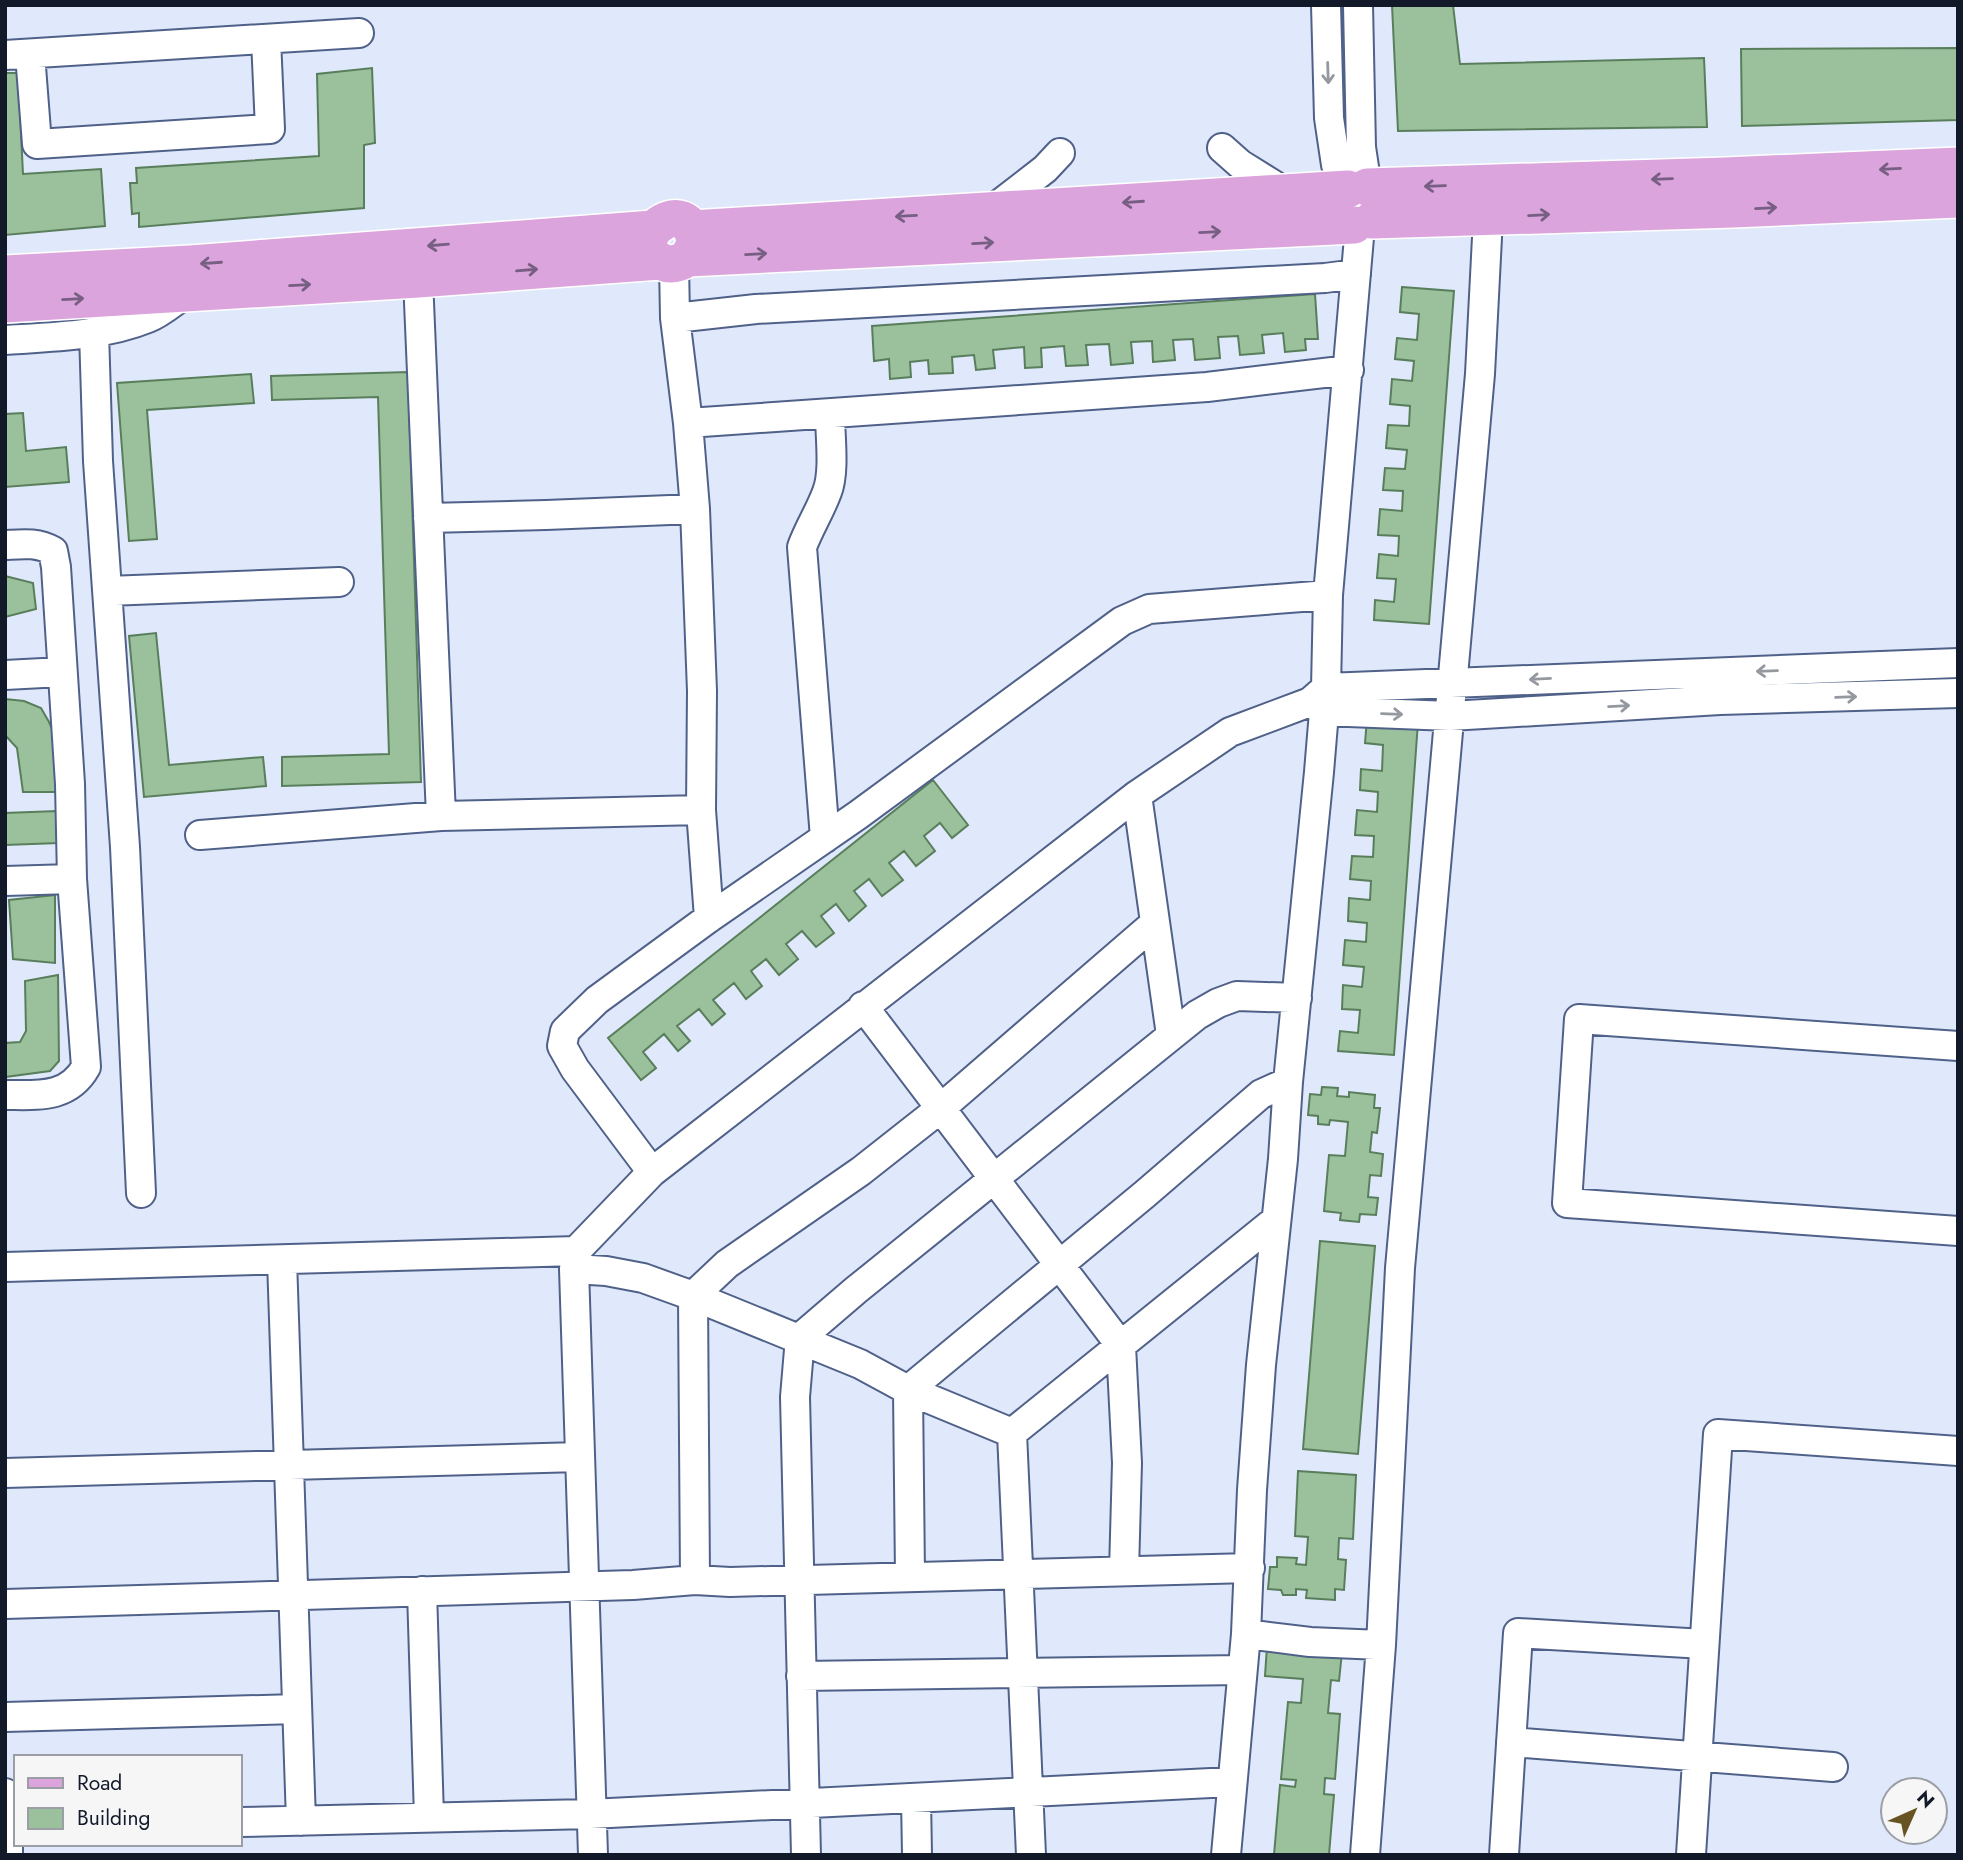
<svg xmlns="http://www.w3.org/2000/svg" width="1963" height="1860" viewBox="0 0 1963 1860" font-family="Jost,sans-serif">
  <rect width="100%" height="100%" fill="#e0e9fb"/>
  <path fill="#9ac19c" stroke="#597e5b" stroke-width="2" d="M 1392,5 L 1453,5 L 1460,64 L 1704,58 L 1707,127 L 1398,131 Z
    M 1958,48 L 1958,120 L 1742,126 L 1741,49 Z
    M 372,68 L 375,143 L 364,145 L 364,208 L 139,227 L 139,213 L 132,214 L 130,183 L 137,183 L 136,168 L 319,156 L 317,74 Z
    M 5,73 L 18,73 L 23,174 L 101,169 L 105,226 L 5,235 Z
    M 1402,287 L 1454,291 L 1429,624 L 1374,620 L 1375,600 L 1394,602 L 1396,579 L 1377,578 L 1379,554 L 1398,556 L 1399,536 L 1378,535 L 1380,509 L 1402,511 L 1403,491 L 1383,490 L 1385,468 L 1405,469 L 1407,450 L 1386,448 L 1388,425 L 1409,426 L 1410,406 L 1390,404 L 1392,379 L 1412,381 L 1414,361 L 1395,359 L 1397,338 L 1417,340 L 1419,314 L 1400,312 Z
    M 1315,294 L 1318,339 L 1305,339 L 1306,350 L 1285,352 L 1283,333 L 1262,335 L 1264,353 L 1240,355 L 1238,336 L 1218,337 L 1220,358 L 1195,360 L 1193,339 L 1173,340 L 1175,360 L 1153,362 L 1152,341 L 1131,342 L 1133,363 L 1111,365 L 1109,344 L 1086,345 L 1088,365 L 1066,366 L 1064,346 L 1041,348 L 1042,367 L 1025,368 L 1024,347 L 993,350 L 995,368 L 976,370 L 974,355 L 952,357 L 953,373 L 929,374 L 928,360 L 910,362 L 911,377 L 890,379 L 889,359 L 874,361 L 872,326 Z
    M 408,372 L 421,782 L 282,786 L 282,757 L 389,754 L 378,397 L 272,400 L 271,376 Z
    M 251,374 L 254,403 L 147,410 L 157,539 L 129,541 L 117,383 Z
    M 23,413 L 26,451 L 66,447 L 69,482 L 5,487 L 5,414 Z
    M 5,576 L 33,583 L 36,609 L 5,617 Z
    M 156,633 L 169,765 L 263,757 L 266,786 L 144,797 L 129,636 Z
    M 5,699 L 24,701 L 41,708 L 49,722 L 55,736 L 56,792 L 23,792 L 17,748 L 5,735 Z
    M 1367,718 L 1418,722 L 1394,1055 L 1338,1051 L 1340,1031 L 1358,1033 L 1360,1010 L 1342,1009 L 1343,985 L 1362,987 L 1364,967 L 1343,965 L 1345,940 L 1366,942 L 1367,923 L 1348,921 L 1349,898 L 1370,900 L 1371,881 L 1350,879 L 1352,856 L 1373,857 L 1374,836 L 1355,835 L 1357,810 L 1377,812 L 1378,792 L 1360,790 L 1361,769 L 1382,771 L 1383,745 L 1365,743 Z
    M 933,780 L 968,825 L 952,838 L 940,823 L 924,836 L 935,851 L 916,866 L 904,851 L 889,863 L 903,880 L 882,896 L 869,879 L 854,891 L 866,906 L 849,921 L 836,904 L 821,916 L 834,933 L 816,947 L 802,931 L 786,944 L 798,959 L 779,975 L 766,959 L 751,971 L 762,986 L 746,999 L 734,983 L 713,1000 L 725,1014 L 712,1025 L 699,1009 L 677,1026 L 690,1041 L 678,1051 L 664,1034 L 643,1052 L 656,1068 L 641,1080 L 608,1038 Z
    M 57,811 L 59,843 L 5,845 L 5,813 Z
    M 55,895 L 55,963 L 13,959 L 9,900 Z
    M 58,975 L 59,1061 L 50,1071 L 5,1077 L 5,1043 L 20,1042 L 26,1031 L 25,981 Z
    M 1322,1087 L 1338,1088 L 1337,1096 L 1349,1097 L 1349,1092 L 1375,1095 L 1374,1108 L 1380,1108 L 1377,1133 L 1372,1132 L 1370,1152 L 1383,1154 L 1381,1176 L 1370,1175 L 1368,1197 L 1378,1198 L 1376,1215 L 1360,1214 L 1359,1222 L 1340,1220 L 1341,1213 L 1324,1211 L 1329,1155 L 1345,1156 L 1348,1122 L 1330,1120 L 1329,1125 L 1318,1124 L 1318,1116 L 1308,1115 L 1310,1094 L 1321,1095 Z
    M 1320,1241 L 1375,1246 L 1358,1454 L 1303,1449 Z
    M 1298,1471 L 1356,1475 L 1353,1539 L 1339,1538 L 1338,1559 L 1346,1560 L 1344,1590 L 1335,1589 L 1335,1600 L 1306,1598 L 1307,1590 L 1296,1589 L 1296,1595 L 1283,1595 L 1281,1590 L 1268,1589 L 1270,1567 L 1277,1567 L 1277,1557 L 1297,1558 L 1296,1564 L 1306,1565 L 1308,1537 L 1295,1536 Z
    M 1267,1646 L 1342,1652 L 1339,1681 L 1331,1680 L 1328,1713 L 1340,1714 L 1335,1779 L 1325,1778 L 1324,1794 L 1334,1795 L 1329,1855 L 1274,1855 L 1280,1785 L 1295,1787 L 1296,1780 L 1281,1779 L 1288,1702 L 1301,1703 L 1303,1679 L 1265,1676 Z"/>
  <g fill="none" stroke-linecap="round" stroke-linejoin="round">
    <defs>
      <path id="minor" d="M 1326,5 L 1329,118 L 1336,165 L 1348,189
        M 1358,5 L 1361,147 L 1367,187
        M 30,54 L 37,144 L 270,129 L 266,39
        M 5,55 L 359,33
        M 1222,148 L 1240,164 L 1285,192
        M 992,210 L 1045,169 L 1060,153
        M 674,264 L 675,318 L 688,423 L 695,509 L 702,691 L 701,810 L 709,918
        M 418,279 L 441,816 L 701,810
        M 675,318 L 756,309 L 1325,278 L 1356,274
        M 94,332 L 98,461 L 125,847 L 141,1193
        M 5,340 C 51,337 104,336 148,318 C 161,313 173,302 185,294
        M 688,423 L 1207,387 L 1349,370
        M 428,518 L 546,515 L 695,509
        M 5,545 C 23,544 37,542 53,551 L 56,567 L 70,784 L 72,879 L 86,1067 C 68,1099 38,1095 5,1095
        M 108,591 L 339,582
        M 5,675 L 62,672
        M 1310,702 L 1323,711 L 1450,716 L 1720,700 L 1958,693
        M 1137,795 L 1171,1035
        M 200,835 L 441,816
        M 825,838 L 802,547 C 809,528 820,511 827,492 C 835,472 830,436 830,414
        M 5,881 L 72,879
        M 863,1006 L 1121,1346 L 1127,1463 L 1124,1571
        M 1958,1046 L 1579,1019 L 1567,1203 L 1958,1231
        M 652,1172 L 575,1069 L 562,1046 L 565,1031 L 597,1000 L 709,918 L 858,815 L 1122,621 L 1149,609 L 1328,595
        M 282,1260 L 301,1821
        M 5,1267 L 576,1251
        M 574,1269 L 606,1271 L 643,1278 L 693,1296 L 860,1364 L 908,1390 L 1012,1433
        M 1012,1433 L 1031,1855
        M 1012,1433 L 1276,1220
        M 5,1473 L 579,1457
        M 910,1577 L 908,1390 L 1145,1194 L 1261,1094 L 1288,1082
        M 695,1580 L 693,1296 L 727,1264 L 861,1171 L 941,1108 L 1155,923
        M 422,1591 L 429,1817
        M 5,1604 L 633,1585 L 695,1580 L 730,1582 L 1250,1568
        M 1246,1634 L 1310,1642 L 1381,1645
        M 801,1676 L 1242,1670
        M 5,1717 L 297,1709
        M 1511,1742 L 1833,1767
        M 5,1793 L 8,1829 L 16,1829
        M 916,1798 L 917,1855
        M 240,1822 L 590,1814 L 1231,1782
        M 5,1829 L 8,1829 L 8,1855
        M 593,1855 L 574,1269 L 576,1251 L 652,1172 L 1137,795 L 1230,732 L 1310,702 L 1326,688 L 1958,663
        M 806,1855 L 795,1397 L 800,1338 L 856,1290 L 1197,1015 L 1218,1003 L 1237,996 L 1297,998
        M 1226,1855 L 1246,1634 L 1252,1490 L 1261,1365 L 1283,1159 L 1288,1082 L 1319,772 L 1326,688 L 1328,595 L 1360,226
        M 1365,1855 L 1381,1645 L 1400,1268 L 1480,374 L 1488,218
        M 1504,1855 L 1518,1633 L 1704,1644
        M 1691,1855 L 1718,1434 L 1958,1451"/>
      <path id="major" d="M 1367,187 L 1725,176 L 1958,166
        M 1372,220 L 1733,209 L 1958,199
        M 691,229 L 1348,189
        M 688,258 L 695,244 C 691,187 619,240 662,262 C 671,266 680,263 688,258 L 1354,225
        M 5,274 L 190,264 L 653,229
        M 5,304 L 418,279 L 660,261"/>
    </defs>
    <use href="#minor" stroke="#506189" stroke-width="32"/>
    <use href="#major" stroke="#fff" stroke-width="40"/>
    <use href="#minor" stroke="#fff" stroke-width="28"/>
    <use href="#major" stroke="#dca4dd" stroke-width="37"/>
  </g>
  <defs><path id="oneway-shaft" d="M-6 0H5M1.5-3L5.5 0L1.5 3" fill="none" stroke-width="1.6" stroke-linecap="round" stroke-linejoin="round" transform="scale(1.75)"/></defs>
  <g stroke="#94989f">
    <use href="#oneway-shaft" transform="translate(1328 73) rotate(88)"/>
    <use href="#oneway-shaft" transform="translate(1767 671) rotate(178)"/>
    <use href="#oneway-shaft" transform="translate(1540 679) rotate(177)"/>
    <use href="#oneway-shaft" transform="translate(1846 697) rotate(-2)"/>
    <use href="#oneway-shaft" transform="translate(1619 706) rotate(-3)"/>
    <use href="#oneway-shaft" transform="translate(1392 714) rotate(2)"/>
  </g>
  <g stroke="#775e83">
    <use href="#oneway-shaft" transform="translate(1890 169) rotate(177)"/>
    <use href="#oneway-shaft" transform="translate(1662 179) rotate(178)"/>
    <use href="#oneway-shaft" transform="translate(1435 186) rotate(178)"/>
    <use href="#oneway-shaft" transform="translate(1133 202) rotate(176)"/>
    <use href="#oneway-shaft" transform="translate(1766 208) rotate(-3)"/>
    <use href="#oneway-shaft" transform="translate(1539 215) rotate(-3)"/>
    <use href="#oneway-shaft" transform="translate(906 216) rotate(177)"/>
    <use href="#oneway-shaft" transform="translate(1210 232) rotate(-3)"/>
    <use href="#oneway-shaft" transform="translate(983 243) rotate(-3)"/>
    <use href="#oneway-shaft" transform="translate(438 245) rotate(175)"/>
    <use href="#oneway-shaft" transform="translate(756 254) rotate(-3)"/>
    <use href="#oneway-shaft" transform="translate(211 263) rotate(176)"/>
    <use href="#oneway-shaft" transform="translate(527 270) rotate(-5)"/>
    <use href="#oneway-shaft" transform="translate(300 285) rotate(-3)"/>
    <use href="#oneway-shaft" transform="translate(73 299) rotate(-3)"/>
  </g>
  <rect width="1963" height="1860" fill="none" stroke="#121929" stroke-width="14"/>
  <rect x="14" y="1755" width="228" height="91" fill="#f6f6f6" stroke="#9b9ea4" stroke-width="2"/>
  <rect x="28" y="1778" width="35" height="10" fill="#dca4dd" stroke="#9b9ea4" stroke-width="2"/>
  <text x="77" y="1790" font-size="21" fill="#121929">Road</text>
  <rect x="28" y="1808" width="35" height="21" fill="#9ac19c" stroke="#9b9ea4" stroke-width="2"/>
  <text x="77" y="1825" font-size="21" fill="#121929">Building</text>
  <g transform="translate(1914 1811) rotate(45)"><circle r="33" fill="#f6f6f6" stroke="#9b9ea4" stroke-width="2"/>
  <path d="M0-5L12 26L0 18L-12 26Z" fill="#685322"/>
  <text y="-10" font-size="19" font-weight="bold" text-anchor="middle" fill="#121929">N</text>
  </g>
</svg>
